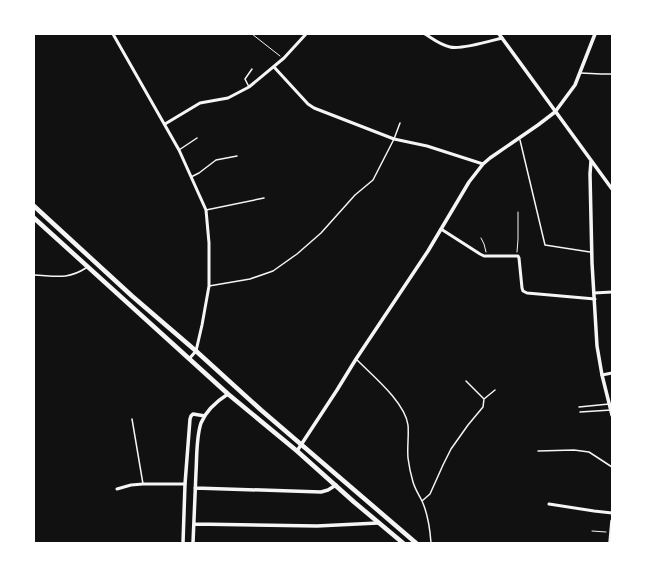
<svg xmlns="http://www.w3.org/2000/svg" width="646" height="577" viewBox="0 0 646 577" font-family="Arial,sans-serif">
  <rect width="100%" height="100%" fill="#111"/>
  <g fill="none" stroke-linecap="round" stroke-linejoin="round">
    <path stroke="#f5f5f5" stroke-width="1" d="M 252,34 L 280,56
      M 481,238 L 484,244 L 486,252
      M 517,252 L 518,239 L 518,212
      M 592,531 L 606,532"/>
    <path stroke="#f5f5f5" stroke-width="1.5" d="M 581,73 L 601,74 L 612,74
      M 249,87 L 245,79 L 252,69
      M 520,140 L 545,245 L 590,252
      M 179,150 L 197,138
      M 191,177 L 199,173 L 216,160 L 237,156
      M 206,210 L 264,198
      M 34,275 C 56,276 67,280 86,268
      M 209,286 L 250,279 L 273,271 L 297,254 L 321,233 L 355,195 L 373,180 L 394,139 L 400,123
      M 356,359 C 372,375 405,402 408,425 C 409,436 407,447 408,458 C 409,466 411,475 413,482 C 415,489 419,495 422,501 C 428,514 430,529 431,543
      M 484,399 L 495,390
      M 579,407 L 609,404
      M 580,412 L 611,410
      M 132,419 L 143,484
      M 538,451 L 574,450 L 589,452 L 612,467
      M 422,501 L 430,494 L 443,465 L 451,449 L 468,425 L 483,407 L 484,399 L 466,381"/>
    <path stroke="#f5f5f5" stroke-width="3" d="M 113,34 L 179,150 L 206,210 L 209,243 L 209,286 L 202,325 L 196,351 L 189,359
      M 425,34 C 433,39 440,45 450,47 C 461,50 490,41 502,38
      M 274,67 L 308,104 L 314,108 L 394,139 L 427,146 L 483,164
      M 165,124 L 200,103 L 228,98 L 249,87 L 284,58 L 306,34
      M 441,229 L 480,254 L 484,256 L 518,256 L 519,258 L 522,288 L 523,291 L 527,293 L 595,299
      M 594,293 L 612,292
      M 602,375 L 612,373
      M 117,489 L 131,485 L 143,484 L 185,484
      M 549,504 L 594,511 L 612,513"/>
    <path stroke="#f5f5f5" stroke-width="3.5" d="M 499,34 L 612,189
      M 591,161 L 590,174 L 592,263 L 597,346 L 602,375 L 612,415
      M 297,451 L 337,390 L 356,359 L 428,251 L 469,182 L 483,164 L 490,158 L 538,125 L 555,112 L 575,85 L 595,34
      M 195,488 L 321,492 L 328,490 L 336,485
      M 194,524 L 317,526 L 378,523
      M 183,543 L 185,484 L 190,419 L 191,416 L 193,414 L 205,416
      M 193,543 C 194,519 195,496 196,472 C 197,457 196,438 201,423 C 206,411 217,401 228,394
      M 610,543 L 612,521"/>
    <path stroke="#f5f5f5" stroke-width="4.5" d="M 34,206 L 132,296 L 196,351 L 261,410 L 416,543
      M 34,218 L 228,394 L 297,451 L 354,502 L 403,543"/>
  </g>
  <rect width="646" height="577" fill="none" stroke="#ffffff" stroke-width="70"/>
</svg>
